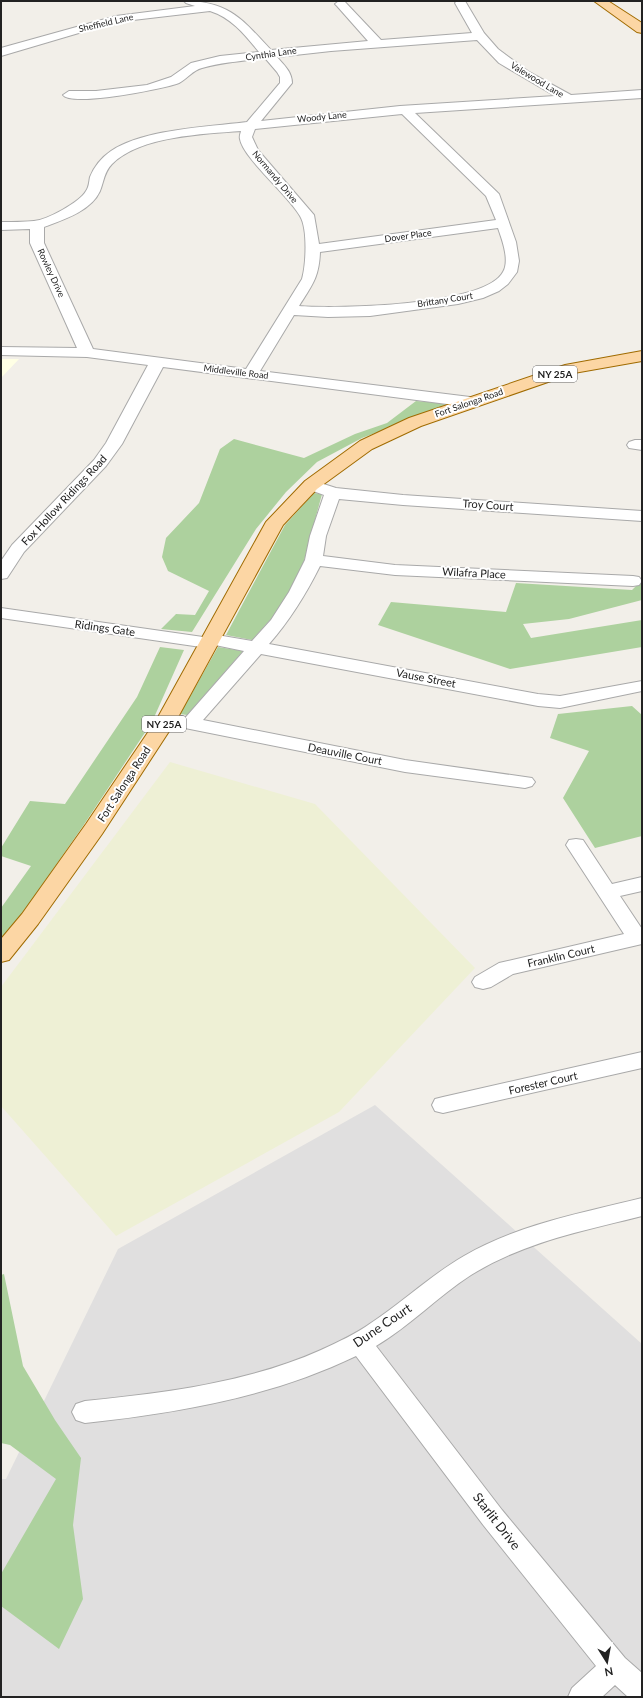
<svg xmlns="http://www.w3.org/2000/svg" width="643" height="1698" viewBox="0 0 643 1698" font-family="Lato,sans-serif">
  <rect width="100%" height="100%" fill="#f2efe9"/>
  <path fill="#e0dfdf" d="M 375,1105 L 642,1344 L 642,1697 L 1,1697 L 1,1479 L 6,1479 L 118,1249 Z"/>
  <path fill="#ffffe5" d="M 1,359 L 19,359 L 1,378 Z"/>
  <path fill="#eef0d5" d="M 170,762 L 315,804 L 475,968 L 339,1112 L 116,1236 L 1,1106 L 1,987 Z"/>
  <path fill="#add19e" d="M 416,401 L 453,404 L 362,438 L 317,462 L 286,492 L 256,529 L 192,632 L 161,629 L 176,614 L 195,615 L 209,591 L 168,571 L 162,557 L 166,538 L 199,503 L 220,449 L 234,439 L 304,458 L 355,434 L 387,423 Z
    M 314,493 L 322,494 L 304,561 L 288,600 L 252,640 L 226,635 L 285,525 Z
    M 642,580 L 642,600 L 569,619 L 523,624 L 531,638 L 642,620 L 642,647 L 510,669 L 378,625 L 391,602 L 506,612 L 516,583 L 632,590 Z
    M 160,647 L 184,650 L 152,722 L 83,826 L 19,918 L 1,938 L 1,908 L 31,866 L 1,856 L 1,848 L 30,801 L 65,804 L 137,697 Z
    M 218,647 L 243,651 L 187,715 L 180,714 Z
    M 632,706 L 642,715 L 642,836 L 595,848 L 563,798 L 589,751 L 550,738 L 558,714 Z
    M 4,1274 L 23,1366 L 55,1420 L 81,1458 L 73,1525 L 83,1599 L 59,1649 L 1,1606 L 1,1574 L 56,1479 L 10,1445 L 1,1443 L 1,1275 Z"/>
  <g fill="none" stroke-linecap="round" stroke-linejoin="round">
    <defs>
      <path id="minor" d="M 184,1 C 229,1 243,20 271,50 L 368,41 L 337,6 L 335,4 L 339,1 L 345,2 L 381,40 L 472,33 L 455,3 L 457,1 L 465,1 L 484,33 L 498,49 L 529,72 L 571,95 L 642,90 L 642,98 L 415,113 L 499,194 L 516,242 L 519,261 L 517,272 L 508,284 L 499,291 L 483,298 L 458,304 L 370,316 L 328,317 L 294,315 L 260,371 L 470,397 L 475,399 L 478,402 L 475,405 L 470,407 L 163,367 L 122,444 L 106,466 L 24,552 L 7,578 L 1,579 L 1,561 L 12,545 L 94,460 L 106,443 L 148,365 L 87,357 L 1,355 L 1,347 L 77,348 L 30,243 L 30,229 L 1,230 L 1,222 C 12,222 23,222 34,221 C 47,220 80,202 86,191 C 89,187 89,182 90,177 C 94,167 102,157 111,151 C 144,129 207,127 247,122 L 280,83 L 280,77 L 277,72 L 265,58 C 244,61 222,62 202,68 C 193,70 187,79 179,83 C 164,89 71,107 63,95 L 69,91 L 96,91 L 147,85 L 171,77 L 191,63 L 220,56 L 259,52 C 245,35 232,18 210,11 L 116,22 L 1,56 L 1,48 L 116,16 L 195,6 L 186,3 ZM 477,40 L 499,63 L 555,96 L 400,106 L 261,121 L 292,83 C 292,72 284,65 277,57 L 331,51 ZM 402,114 L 486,196 L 496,220 L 319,244 L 314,215 L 258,150 L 252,137 L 255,129 ZM 241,131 C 241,132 239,136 240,139 C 243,158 289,196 300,216 C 308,229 306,265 302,279 L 246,369 L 93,349 L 44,243 L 44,227 C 63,220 91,211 100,191 C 104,181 104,172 112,164 C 140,136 203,134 241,131 ZM 498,228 C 502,240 510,260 503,272 C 485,306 336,309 299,306 C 312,285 319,278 320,252 Z
        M 635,440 L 642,440 L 642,450 L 629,448 L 627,445 L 629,442 Z
        M 311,480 L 336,488 L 403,495 L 642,511 L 642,521 L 403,505 L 339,499 L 326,536 L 323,556 L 395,565 L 633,576 L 639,577 L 642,581 L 639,585 L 633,586 L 395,575 L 320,566 C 306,594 290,620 269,644 L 538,694 L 560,696 L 642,681 L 642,691 L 560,708 L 538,706 L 261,654 L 203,720 L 405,760 L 532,778 L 535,782 L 532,786 L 525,788 L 405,772 L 160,723 L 158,719 L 160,715 L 167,713 L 186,717 L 244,651 L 215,645 L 208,648 L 1,618 L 1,608 L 203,637 L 211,634 L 252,641 L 271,620 L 289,592 L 305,560 L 310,536 L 324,495 L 305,488 L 303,485 L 305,482 Z
        M 576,839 L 583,840 L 612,884 L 642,877 L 642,891 L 620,896 L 642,929 L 642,944 L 513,974 L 491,987 L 483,989 L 475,987 L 472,982 L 475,977 L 499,963 L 624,934 L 566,845 L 569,840 Z
        M 642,1052 L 642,1068 L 443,1113 L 435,1111 L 432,1105 L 435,1099 L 443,1097 Z
        M 642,1198 L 642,1216 C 583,1231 524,1242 471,1275 C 438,1296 410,1326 376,1346 L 502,1510 L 625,1658 L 642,1673 L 642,1697 L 628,1697 L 615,1685 L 602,1697 L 568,1697 L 572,1688 L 596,1666 L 484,1526 L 356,1356 C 271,1397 178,1413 85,1423 L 76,1420 L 72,1412 L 76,1404 L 85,1401 C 164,1393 247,1383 321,1350 C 338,1342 356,1334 371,1323 C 403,1302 431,1275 464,1256 C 519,1224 582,1213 642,1198 Z"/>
      <path id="major" d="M 594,1 L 608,1 L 642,23 L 642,33 L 637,32 Z
        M 642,351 L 642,361 L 574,373 L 421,426 L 372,449 L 317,489 L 283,525 L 177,719 L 102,834 L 38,924 L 9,960 L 1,962 L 1,939 L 22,914 L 86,824 L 157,719 L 266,522 L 305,481 L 360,441 L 409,418 L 565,365 Z"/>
    </defs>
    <use href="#minor" stroke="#a9a9a9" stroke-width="2"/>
    <use href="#major" stroke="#a06b00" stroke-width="2"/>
    <use href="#minor" fill="#fff" fill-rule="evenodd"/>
    <use href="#major" fill="#fcd6a4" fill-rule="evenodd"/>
  </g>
  <g text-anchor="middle" stroke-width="4" stroke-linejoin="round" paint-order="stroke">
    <g font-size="9" fill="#222" stroke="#fff">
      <text transform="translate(106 23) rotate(-13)" y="3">Sheffield Lane</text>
      <text transform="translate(271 54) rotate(-8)" y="3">Cynthia Lane</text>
      <text transform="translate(537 80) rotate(31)" y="3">Valewood Lane</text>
      <text transform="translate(322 117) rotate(-6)" y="3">Woody Lane</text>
      <text transform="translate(275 177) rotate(50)" y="3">Normandy Drive</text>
      <text transform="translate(408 236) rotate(-8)" y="3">Dover Place</text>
      <text transform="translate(51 273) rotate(65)" y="3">Rowley Drive</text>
      <text transform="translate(445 300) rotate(-9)" y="3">Brittany Court</text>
      <text transform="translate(236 372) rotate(7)" y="3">Middleville Road</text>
      <text transform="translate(469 403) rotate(-19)" y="3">Fort Salonga Road</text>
    </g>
    <g fill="#fff" stroke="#646464" stroke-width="1">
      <rect x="533" y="366" width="44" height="16" rx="3"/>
      <rect x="142" y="716" width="44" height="16" rx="3"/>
    </g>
    <g font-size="10" font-weight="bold" fill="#222">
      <text x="555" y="378">NY 25A</text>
      <text x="164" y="728">NY 25A</text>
    </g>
    <g font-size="11" fill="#222" stroke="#fff">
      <text transform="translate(64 500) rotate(-47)" y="4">Fox Hollow Ridings Road</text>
      <text transform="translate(488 505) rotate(4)" y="4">Troy Court</text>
      <text transform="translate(474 573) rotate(3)" y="4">Wilafra Place</text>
      <text transform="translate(105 628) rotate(8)" y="4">Ridings Gate</text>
      <text transform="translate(426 678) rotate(11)" y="4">Vause Street</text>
      <text transform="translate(345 754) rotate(11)" y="4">Deauville Court</text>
      <text transform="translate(124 784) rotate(-57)" y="4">Fort Salonga Road</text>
      <text transform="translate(561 956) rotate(-13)" y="4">Franklin Court</text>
      <text transform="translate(543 1083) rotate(-13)" y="4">Forester Court</text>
    </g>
    <g font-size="13" fill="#222" stroke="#fff">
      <text transform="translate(382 1325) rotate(-34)" y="5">Dune Court</text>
      <text transform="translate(497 1521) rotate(52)" y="5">Starlit Drive</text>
    </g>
  </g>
  <rect width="643" height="1698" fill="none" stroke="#222222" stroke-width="4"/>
  <g transform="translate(607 1662) rotate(169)" stroke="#ffffff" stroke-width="3" paint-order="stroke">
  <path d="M0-3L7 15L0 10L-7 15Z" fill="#222222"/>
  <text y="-6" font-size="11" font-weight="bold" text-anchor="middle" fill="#222222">N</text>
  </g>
</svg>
